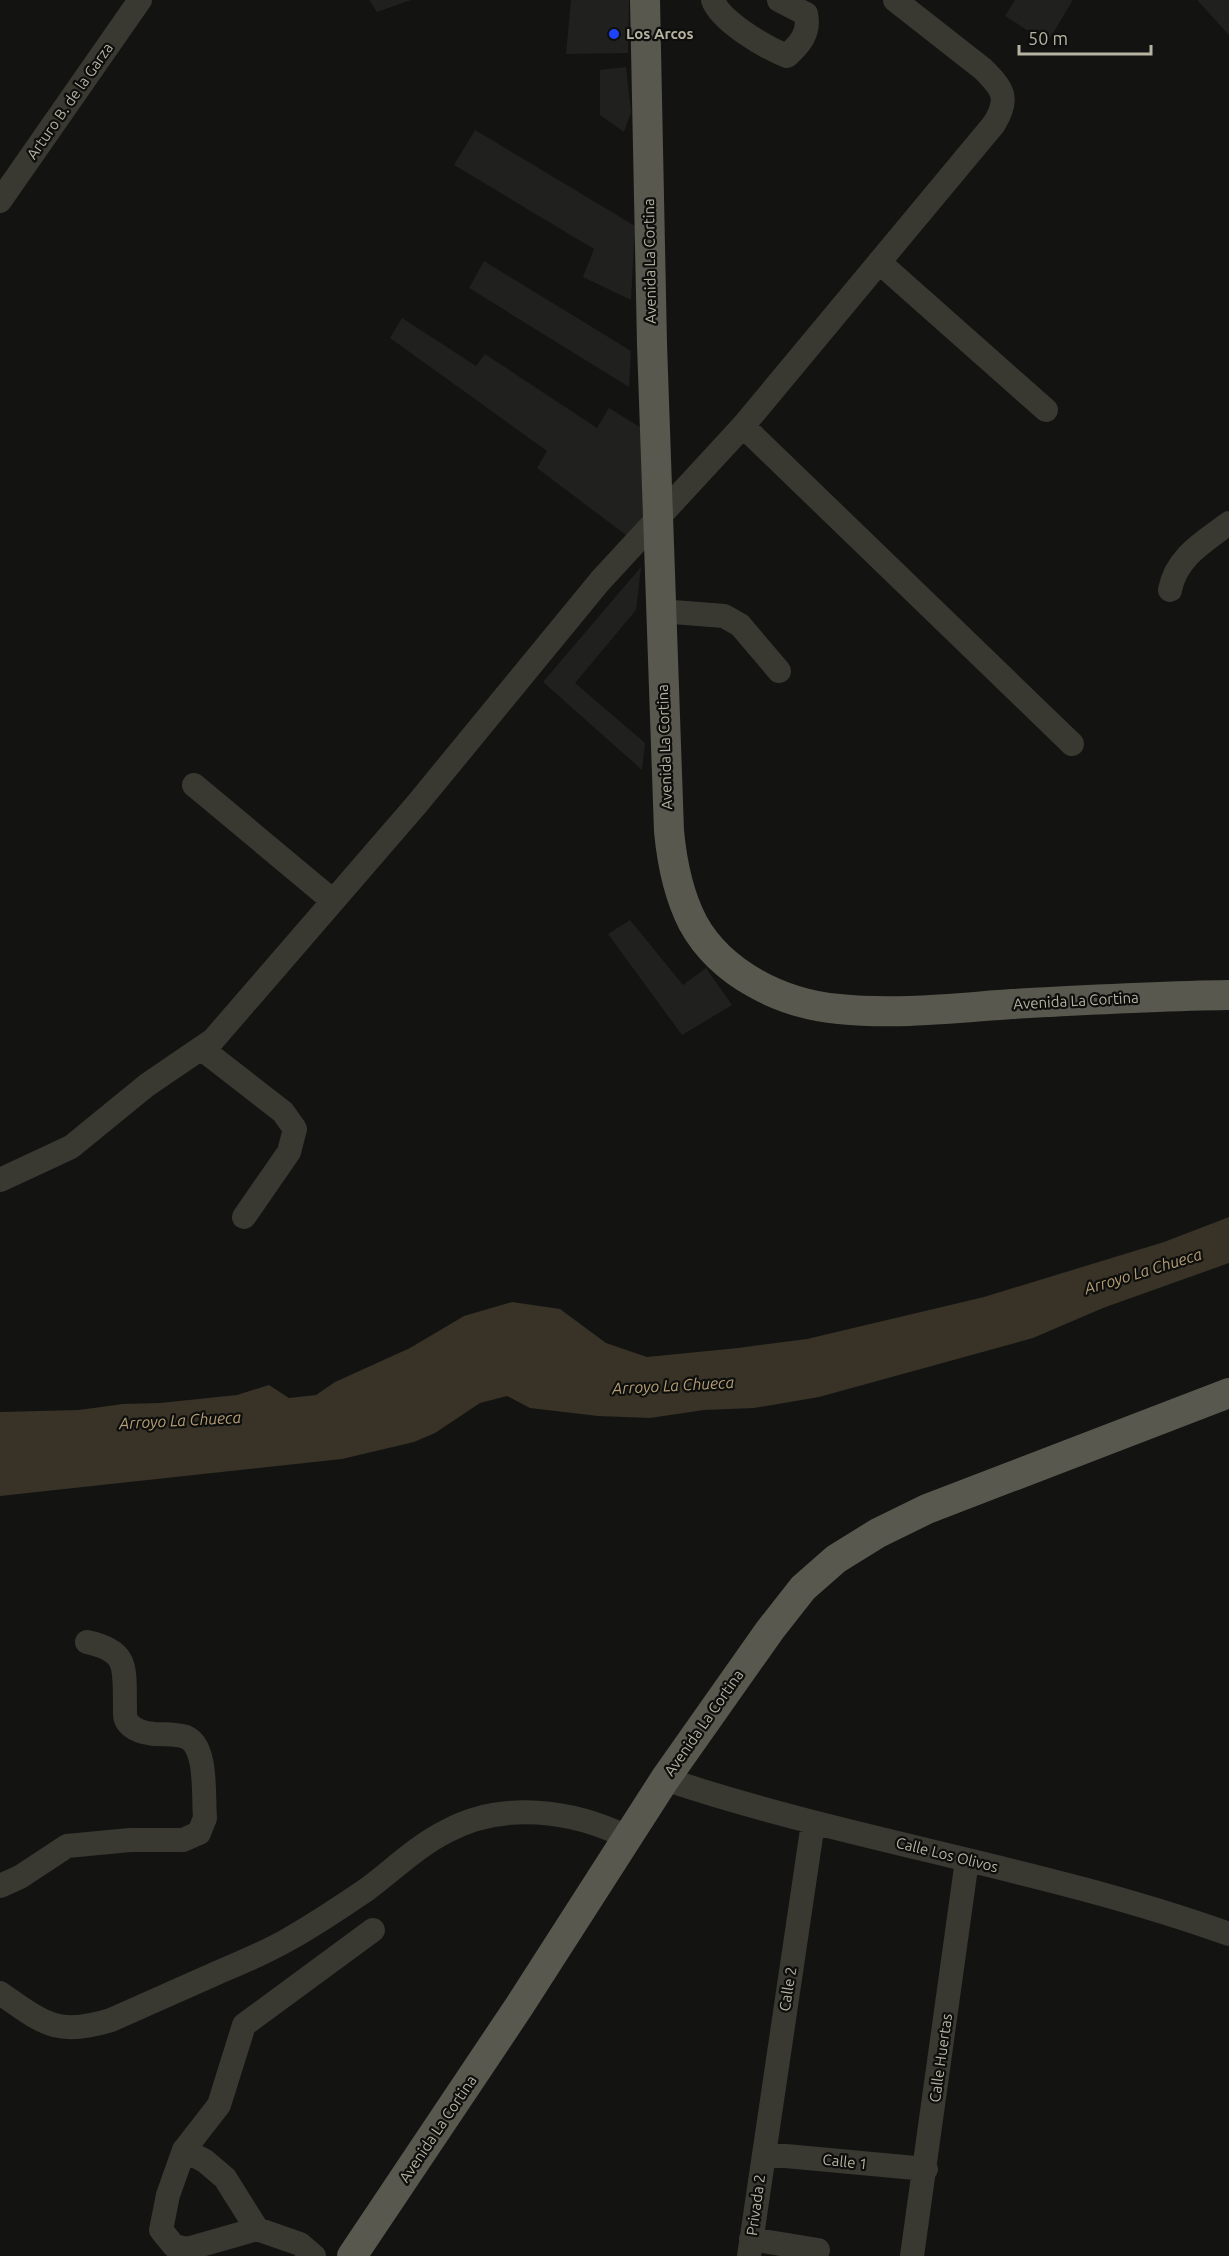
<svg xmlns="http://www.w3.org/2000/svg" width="1229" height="2256" viewBox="0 0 1229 2256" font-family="Ubuntu,sans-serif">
  <rect width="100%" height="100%" fill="#131412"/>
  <path fill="#20211e" d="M 369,0 L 411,0 L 377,12 Z
    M 571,0 L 629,0 L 628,53 L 566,54 Z
    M 1015,0 L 1073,0 L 1047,43 L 1005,16 Z
    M 1197,0 L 1229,0 L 1229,35 Z
    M 626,67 L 631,112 L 624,132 L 600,115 L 600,70 Z
    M 475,130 L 635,226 L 631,300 L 583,277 L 594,249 L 454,165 Z
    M 484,261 L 631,351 L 629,387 L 469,288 Z
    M 402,318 L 476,366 L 485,354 L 597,428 L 609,408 L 643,429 L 649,525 L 634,541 L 537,468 L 547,451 L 390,338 Z
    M 641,567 L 636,610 L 575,683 L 645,743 L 642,770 L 543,682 Z
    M 630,920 L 683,985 L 706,968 L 732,1005 L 682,1035 L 608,934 Z"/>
  <path fill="#383227" d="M 1229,1217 L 1229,1263 L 1103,1308 L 1033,1338 L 819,1397 L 754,1408 L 704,1410 L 650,1418 L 598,1416 L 530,1408 L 507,1396 L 480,1403 L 435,1433 L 414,1442 L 342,1459 L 0,1496 L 0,1412 L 79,1410 L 123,1404 L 160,1403 L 237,1395 L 269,1385 L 289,1398 L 316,1395 L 335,1382 L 410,1348 L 464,1316 L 512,1302 L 560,1309 L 606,1343 L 647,1357 L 738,1348 L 807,1339 L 984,1297 L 1164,1242 Z"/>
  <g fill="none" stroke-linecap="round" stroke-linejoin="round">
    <path stroke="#393932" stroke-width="24" d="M 713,0 C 720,21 766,48 787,56 C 800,44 810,33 806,14 L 779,0
      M 0,201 L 140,0
      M 879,262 L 1046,410
      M 743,426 L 1072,744
      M 1170,590 C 1176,557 1205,541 1229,523
      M 660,611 L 724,616 L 740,625 L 779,671
      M 194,785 L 333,901
      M 202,1049 L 283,1112 L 295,1129 L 289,1152 L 244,1217
      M 0,1180 L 71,1147 L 147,1085 L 213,1040 L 417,804 L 600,581 L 743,426 L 994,124 C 1010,98 1003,89 983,69 L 895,0
      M 665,1779 C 850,1841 1045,1868 1229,1934
      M 0,1886 L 20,1877 L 67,1846 L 130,1840 L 183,1840 L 199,1833 L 205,1818 C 203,1797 208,1746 186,1737 C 177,1734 164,1734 154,1734 C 145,1733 135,1731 129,1724 C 124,1719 125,1713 125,1707 C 124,1669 130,1651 87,1642
      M 0,1993 C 43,2023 57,2037 111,2020 C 147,2004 183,1988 219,1972 C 243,1962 267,1952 289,1939 C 316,1924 341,1907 366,1890 C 393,1870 417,1846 447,1831 C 503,1801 572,1810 627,1837
      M 184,2150 L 205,2161 L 225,2178 L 257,2229
      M 764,2154 L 926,2169
      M 751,2239 L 818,2250
      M 314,2256 L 300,2244 L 257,2229 L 187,2249 L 174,2246 L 161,2230 L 168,2195 L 184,2150 L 219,2105 L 244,2025 L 373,1930
      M 749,2256 L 813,1823
      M 912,2256 L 967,1860"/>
    <path stroke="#58584e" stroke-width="30" d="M 645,0 L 652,344 L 669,831 C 672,863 678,894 693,923 C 721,974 782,1004 839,1009 C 896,1015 955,1008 1012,1004 C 1084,1000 1156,996 1229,995
      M 352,2256 L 520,2005 L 665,1779 L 770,1630 L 803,1588 L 836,1559 L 878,1533 L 927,1509 L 1229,1393"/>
  </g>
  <circle fill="#1f42ff" stroke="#0e0f0d" stroke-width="2" cx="614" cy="34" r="6"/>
  <g text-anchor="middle" stroke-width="4.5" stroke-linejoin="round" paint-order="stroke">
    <g font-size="15" font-weight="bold" fill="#b6b3a2" stroke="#0e0f0d" text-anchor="start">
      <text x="626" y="39">Los Arcos</text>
    </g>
    <g font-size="15" fill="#b6b3a2" stroke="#0e0f0d">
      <text transform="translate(70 101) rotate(-55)" y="5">Arturo B. de la Garza</text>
      <text transform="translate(650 261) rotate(-91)" y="5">Avenida La Cortina</text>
      <text transform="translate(665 747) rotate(-92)" y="5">Avenida La Cortina</text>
      <text transform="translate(1076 1001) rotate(-3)" y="5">Avenida La Cortina</text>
      <text transform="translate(704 1723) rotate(-55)" y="5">Avenida La Cortina</text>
      <text transform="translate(947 1855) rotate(14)" y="5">Calle Los Olivos</text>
      <text transform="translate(788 1989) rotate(-81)" y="5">Calle 2</text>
      <text transform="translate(941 2058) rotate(-82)" y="5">Calle Huertas</text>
      <text transform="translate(438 2129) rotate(-56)" y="5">Avenida La Cortina</text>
      <text transform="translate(845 2162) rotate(6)" y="5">Calle 1</text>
      <text transform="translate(756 2205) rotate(-82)" y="5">Privada 2</text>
    </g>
    <g font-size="16" font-style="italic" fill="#b59e75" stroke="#0e0f0d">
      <text transform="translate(1143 1271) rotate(-17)" y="6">Arroyo La Chueca</text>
      <text transform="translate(673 1385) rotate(-3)" y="6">Arroyo La Chueca</text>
      <text transform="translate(180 1420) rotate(-3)" y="6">Arroyo La Chueca</text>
    </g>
  </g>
  <path d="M1019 45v9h132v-9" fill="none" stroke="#b6b3a2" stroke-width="3"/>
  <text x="1028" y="45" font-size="18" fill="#b6b3a2" stroke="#0e0f0d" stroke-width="4.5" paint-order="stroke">50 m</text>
</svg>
